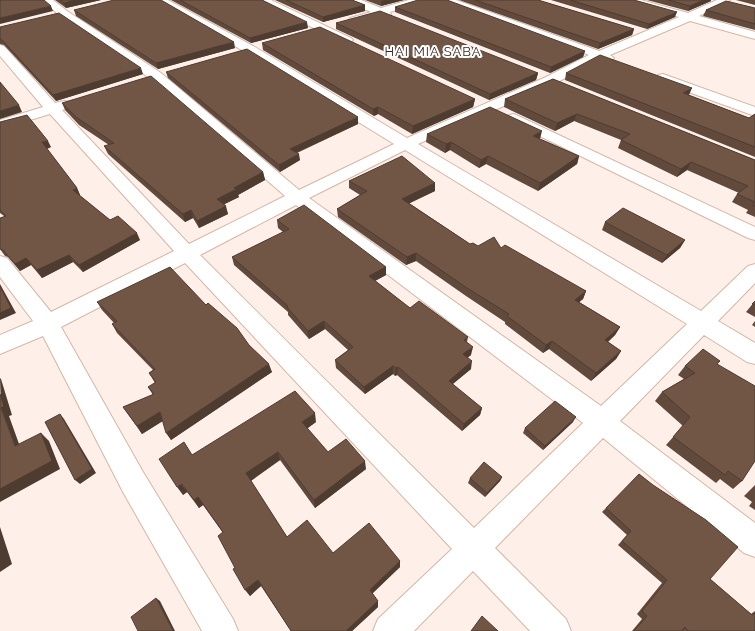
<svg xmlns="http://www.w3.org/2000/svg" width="755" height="631" viewBox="0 0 755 631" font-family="Raleway,sans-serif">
  <rect width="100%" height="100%" fill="#fef0e9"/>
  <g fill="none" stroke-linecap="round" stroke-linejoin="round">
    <defs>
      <path id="minor" d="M 42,0 L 53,0 L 67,11 L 161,73 L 299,190 L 394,144 L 245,52 L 156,0 L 168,0 L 253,46 L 407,138 L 546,77 L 589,55 L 442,2 L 441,0 L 456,0 L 599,51 L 679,17 L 626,2 L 625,0 L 641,0 L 688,13 L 717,0 L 730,0 L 699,16 L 755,32 L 755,39 L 690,21 L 610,55 L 614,58 L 612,61 L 608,62 L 600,59 L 556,83 L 418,144 L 701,311 L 748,266 L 755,264 L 755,283 L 718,321 L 755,343 L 755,364 L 747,362 L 704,335 L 620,421 L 755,523 L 755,557 L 744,553 L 603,438 L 495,548 L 566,619 L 571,631 L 530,631 L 473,571 L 414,631 L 373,631 L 378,619 L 452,549 L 185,263 L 61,327 L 143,472 L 233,619 L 238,631 L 202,631 L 123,492 L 43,336 L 0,354 L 0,335 L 33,321 L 0,277 L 0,256 L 7,258 L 51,312 L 174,251 L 50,114 L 0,129 L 0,120 L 43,107 L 0,56 L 0,45 L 4,46 L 55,103 L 64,101 L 69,102 L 71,105 L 69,108 L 62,110 L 189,244 L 285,196 L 151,79 L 59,15 ZM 405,150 L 687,324 L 601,406 L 309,198 ZM 296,205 L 583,423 L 474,528 L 200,255 Z
        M 258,0 L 271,0 L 351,38 L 353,40 L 351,42 L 343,42 L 259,2 Z
        M 347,0 L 361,0 L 381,8 L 409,0 L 425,0 L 424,2 L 390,12 L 391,14 L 390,16 L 386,17 L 380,15 L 354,23 L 350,22 L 349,20 L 350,18 L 371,12 L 348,2 Z
        M 663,74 L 755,107 L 755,116 L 658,81 L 657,78 L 658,75 Z
        M 514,114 L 755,227 L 755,240 L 748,238 L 509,121 L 507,118 L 509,115 Z"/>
    </defs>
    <use href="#minor" stroke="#d6b6a5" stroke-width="2"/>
    <use href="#minor" fill="#fff" fill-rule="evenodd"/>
  </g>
  <path fill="#614a3c" d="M 55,0 L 101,0 L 66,8 Z
    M 171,0 L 262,0 L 308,28 L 251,43 Z
    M 275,0 L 352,0 L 365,5 L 365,11 L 323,22 Z
    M 365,0 L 404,0 L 381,6 Z
    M 459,0 L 538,0 L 634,29 L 632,35 L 598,49 Z
    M 551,0 L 634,0 L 675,17 L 647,29 Z
    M 647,0 L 711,0 L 711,1 L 688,11 Z
    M 736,0 L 755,0 L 755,5 Z
    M 395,7 L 585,51 L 583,57 L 550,73 L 395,12 Z
    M 755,8 L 755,30 L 703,16 L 706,10 Z
    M 74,10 L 235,48 L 158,69 L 76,16 Z
    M 336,23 L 538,73 L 536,80 L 489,100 L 336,29 Z
    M 0,27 L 143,74 L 56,101 L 4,45 L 0,44 Z
    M 262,43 L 475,99 L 473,107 L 412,134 L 378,114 L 374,116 L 263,50 Z
    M 166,72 L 358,124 L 297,153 L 300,160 L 280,172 L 168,78 Z
    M 566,73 L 689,95 L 749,118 L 755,114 L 755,157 L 565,80 Z
    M 553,79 L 755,160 L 755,217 L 746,213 L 748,210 L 732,202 L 737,194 L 739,193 L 687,170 L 677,177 L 618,148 L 621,140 L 574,121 L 555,131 L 504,107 L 505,99 Z
    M 62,103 L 263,172 L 265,180 L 238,195 L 239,197 L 224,204 L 228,214 L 199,228 L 193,218 L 185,222 L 108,154 L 104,146 L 109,145 L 79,125 L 65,110 Z
    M 0,122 L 51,147 L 47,149 L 77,188 L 80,195 L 80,196 L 110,220 L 140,240 L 83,272 L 73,262 L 42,278 L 31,265 L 20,271 L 8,257 L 5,256 L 0,249 L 4,216 L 0,213 Z
    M 427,134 L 540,139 L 579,156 L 577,164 L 538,191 L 486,164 L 479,168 L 450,150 L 445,153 L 426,142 Z
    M 349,181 L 435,183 L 435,191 L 409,203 L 470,244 L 478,246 L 501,248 L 586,291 L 583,299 L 579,302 L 620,327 L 615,335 L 608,342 L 621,351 L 616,359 L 591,381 L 549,349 L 543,353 L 505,324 L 505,322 L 466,296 L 416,261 L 406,265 L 338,217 L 337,209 L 360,195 L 349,188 Z
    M 277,220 L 386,267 L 386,275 L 375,281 L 410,308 L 468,337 L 467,342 L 471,355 L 468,357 L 471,369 L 452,384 L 482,408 L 480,415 L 462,431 L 397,375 L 395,376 L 393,374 L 365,394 L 336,368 L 335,360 L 348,350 L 325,329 L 309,339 L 288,315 L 288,312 L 234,265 L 232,257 L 283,232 L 278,228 Z
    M 605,222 L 685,240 L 680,248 L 662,263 L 602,230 Z
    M 755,301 L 755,317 L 746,312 Z
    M 97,302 L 206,305 L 249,345 L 272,372 L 171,440 L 163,421 L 142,434 L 123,407 L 153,395 L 148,387 L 155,383 L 149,373 L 153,370 L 117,333 L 112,324 L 114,323 L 102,310 Z
    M 755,321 L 755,327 L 752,325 Z
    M 718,364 L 742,481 L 733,489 L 720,479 L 716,483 L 666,445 L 683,426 L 655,401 L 662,392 L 684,379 L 678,375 L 685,366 Z
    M 316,422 L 307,428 L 328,452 L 366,469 L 315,508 L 280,460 L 251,481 L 287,537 L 333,553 L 400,561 L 400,567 L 372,593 L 378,607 L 352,631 L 291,631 L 261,586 L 250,596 L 235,568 L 223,533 L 203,505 L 199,508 L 187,492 L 183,495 L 192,455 Z
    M 573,422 L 543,450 L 523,433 L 525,428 Z
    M 502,477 L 500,481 L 485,497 L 468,483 L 470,478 Z
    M 755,485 L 755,510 L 749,506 L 752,502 L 744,496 Z
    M 606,508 L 710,579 L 751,614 L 755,611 L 755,631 L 632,631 L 642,619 L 637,614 L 662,583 L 618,545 L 627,535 L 602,512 Z"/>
  <path fill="#4f3c31" d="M 76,0 L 101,0 L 66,8 L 64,3 Z
    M 385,0 L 404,0 L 381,6 L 381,1 Z
    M 704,0 L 711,0 L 711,1 L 688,11 L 690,6 Z
    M 365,5 L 365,11 L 323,22 L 323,17 Z
    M 51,6 L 53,11 L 0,24 L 0,18 Z
    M 677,12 L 675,17 L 647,29 L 649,24 Z
    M 307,22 L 308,28 L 251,43 L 250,38 Z
    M 634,29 L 632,35 L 598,49 L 600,43 Z
    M 234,42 L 235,48 L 158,69 L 156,63 Z
    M 585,51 L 583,57 L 550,73 L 551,67 Z
    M 141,68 L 143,74 L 56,101 L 53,95 Z
    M 538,73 L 536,80 L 489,100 L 490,94 Z
    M 692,88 L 689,95 L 683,93 Z
    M 475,99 L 473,107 L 412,134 L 413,126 Z
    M 19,105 L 22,112 L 0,119 L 0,111 Z
    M 378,107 L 378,114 L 374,116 L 373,109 Z
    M 577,114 L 574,121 L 555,131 L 557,123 Z
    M 358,117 L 358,124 L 291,155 L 290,149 Z
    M 542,131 L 540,139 L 533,136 Z
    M 48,141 L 51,147 L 45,149 L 42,142 Z
    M 451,142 L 450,150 L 445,153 L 446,144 Z
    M 299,154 L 300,160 L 280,172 L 279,165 Z
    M 488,156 L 486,164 L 479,168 L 481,160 Z
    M 579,156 L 577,164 L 538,191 L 540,183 Z
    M 691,162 L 687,170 L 677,177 L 681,169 Z
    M 263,172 L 265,180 L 238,195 L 239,197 L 219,207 L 217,199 L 234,188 Z
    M 435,183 L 435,191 L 402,207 L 402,199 Z
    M 77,188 L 80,195 L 76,197 L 73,190 Z
    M 226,206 L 228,214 L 199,228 L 197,221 Z
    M 191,210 L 193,218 L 185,222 L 183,214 Z
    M 137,233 L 140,240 L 83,272 L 79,265 Z
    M 685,240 L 680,248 L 662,263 L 667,255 Z
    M 416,253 L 416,261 L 406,265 L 407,257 Z
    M 69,255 L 73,262 L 42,278 L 37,270 Z
    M 26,258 L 31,265 L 20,271 L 15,264 Z
    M 386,267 L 386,275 L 369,284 L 369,276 Z
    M 0,284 L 16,313 L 0,320 Z
    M 586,291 L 583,299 L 572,308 L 575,300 Z
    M 324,321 L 325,329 L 309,339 L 308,331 Z
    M 620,327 L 615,335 L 601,348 L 605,340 Z
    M 552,341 L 549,349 L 543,353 L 546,345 Z
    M 473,347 L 471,355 L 462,362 L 463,354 Z
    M 621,351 L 616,359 L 591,381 L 596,373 Z
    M 472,361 L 471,369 L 447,389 L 449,381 Z
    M 269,364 L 272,372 L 171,440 L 166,433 Z
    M 393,366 L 393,374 L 365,394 L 364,387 Z
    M 398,367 L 397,375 L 395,376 L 396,368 Z
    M 0,378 L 1,379 L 12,415 L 9,416 L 23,455 L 15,446 L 1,408 Z
    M 482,408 L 480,415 L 462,431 L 464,424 Z
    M 160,412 L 164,420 L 142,434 L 137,426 Z
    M 315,413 L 316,422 L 304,431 L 302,422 Z
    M 60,414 L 64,419 L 96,473 L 80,484 L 75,480 Z
    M 576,417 L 573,422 L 543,450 L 545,446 Z
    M 41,433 L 49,441 L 60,469 L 0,502 L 0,489 Z
    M 278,452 L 280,460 L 250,481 L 246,473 Z
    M 365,461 L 366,469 L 315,508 L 314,500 Z
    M 502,477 L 500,481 L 485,497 L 487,493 Z
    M 182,484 L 187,492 L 183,495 L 177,487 Z
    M 198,497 L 203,505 L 199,508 L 194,500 Z
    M 0,527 L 12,564 L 0,572 Z
    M 400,561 L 400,567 L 370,596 L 370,590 Z
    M 258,580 L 261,586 L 250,596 L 245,590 Z
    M 156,598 L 160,601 L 175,631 L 173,631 Z
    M 378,601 L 378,607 L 352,631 L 346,631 Z"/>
  <path fill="#715646" stroke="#4f3c31" d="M 0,0 L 44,0 L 51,6 L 0,18 Z
    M 60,0 L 76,0 L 64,3 Z
    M 114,0 L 161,0 L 234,42 L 156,63 L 74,10 Z
    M 180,0 L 262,0 L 307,22 L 250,38 Z
    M 286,0 L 352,0 L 365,5 L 323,17 Z
    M 418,0 L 447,0 L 585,51 L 551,67 L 395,7 Z
    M 475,0 L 538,0 L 634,29 L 600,43 Z
    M 570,0 L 634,0 L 677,12 L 649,24 Z
    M 668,0 L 704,0 L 690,6 Z
    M 726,1 L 755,8 L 755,24 L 706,10 Z
    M 380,11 L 538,73 L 490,94 L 336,23 Z
    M 59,13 L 141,68 L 53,95 L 1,39 L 0,38 L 0,27 Z
    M 320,27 L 475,99 L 413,126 L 378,107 L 373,109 L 262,43 Z
    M 247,49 L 358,117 L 290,149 L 299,154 L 279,165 L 166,72 Z
    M 600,55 L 692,88 L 683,93 L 749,118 L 755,114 L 755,147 L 566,73 Z
    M 151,76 L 263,172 L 234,188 L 237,189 L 217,199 L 226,206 L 197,221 L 191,210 L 183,214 L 104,146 L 114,143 L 76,117 L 62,103 Z
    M 553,79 L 755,160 L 755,206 L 752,205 L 755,202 L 737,194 L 748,186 L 691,162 L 681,169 L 621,140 L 630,134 L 577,114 L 557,123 L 505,99 Z
    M 0,82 L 19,105 L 0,111 Z
    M 490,107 L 542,131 L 533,136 L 579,156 L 540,183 L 488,156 L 481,160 L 451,142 L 446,144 L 427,134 Z
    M 27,115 L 48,141 L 42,142 L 77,188 L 73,190 L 110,220 L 118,216 L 137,233 L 79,265 L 69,255 L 37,270 L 26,258 L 15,264 L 3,250 L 0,249 L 0,218 L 6,216 L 0,210 L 0,122 Z
    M 402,156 L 435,183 L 402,199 L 470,244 L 473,243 L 478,246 L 494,237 L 501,248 L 505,245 L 586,291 L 575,300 L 620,327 L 605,340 L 621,351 L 596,373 L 552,341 L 546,345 L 507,316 L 509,314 L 467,288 L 416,253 L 407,257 L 337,209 L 367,191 L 349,181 Z
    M 304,205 L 386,267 L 369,276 L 410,308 L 419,301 L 468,337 L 464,340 L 473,347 L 463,354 L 472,361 L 449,381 L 482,408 L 464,424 L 398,367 L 396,368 L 393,366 L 364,387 L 335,360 L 353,347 L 324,321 L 308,331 L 287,307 L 288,306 L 232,257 L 289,229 L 277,220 Z
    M 623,208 L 685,240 L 667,255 L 605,222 Z
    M 170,267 L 206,305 L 208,303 L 237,328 L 249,345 L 269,364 L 166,433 L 160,412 L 137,426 L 123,407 L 154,394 L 148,387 L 156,382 L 149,373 L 155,369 L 112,324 L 117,321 L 97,302 Z
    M 0,286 L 11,308 L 0,313 Z
    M 755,301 L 755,305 L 752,304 Z
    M 703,349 L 720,361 L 717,364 L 755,386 L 755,461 L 742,481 L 728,471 L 725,475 L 673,437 L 690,417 L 662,392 L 695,373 L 685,366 Z
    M 295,391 L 315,413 L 302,422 L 328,452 L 346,439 L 365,461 L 314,500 L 278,452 L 246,473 L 287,537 L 307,520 L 333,553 L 369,523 L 400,561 L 370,590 L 378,601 L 346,631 L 291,631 L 258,580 L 245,590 L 233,569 L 235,568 L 218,536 L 223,532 L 198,497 L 194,500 L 182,484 L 177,487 L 159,459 L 184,442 L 192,455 Z
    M 0,394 L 4,406 L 1,408 L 15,446 L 41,433 L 52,461 L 0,489 Z
    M 555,401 L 576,417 L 545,446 L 525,428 Z
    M 60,414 L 92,469 L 75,480 L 45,422 Z
    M 484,462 L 502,477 L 487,493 L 470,478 Z
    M 639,474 L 653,485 L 706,520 L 738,547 L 710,579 L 752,615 L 755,613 L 755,631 L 688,631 L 685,627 L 681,631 L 634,631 L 647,616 L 642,611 L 667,580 L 622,541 L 631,531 L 606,508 Z
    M 156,598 L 173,631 L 138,631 L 131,617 Z
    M 482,616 L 498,631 L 471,631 Z"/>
  <g text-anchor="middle" stroke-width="4" stroke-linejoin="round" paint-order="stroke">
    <g font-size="13" letter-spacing="1" fill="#342721" stroke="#fff">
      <text x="433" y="56">HAI MIA SABA</text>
    </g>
  </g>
</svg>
